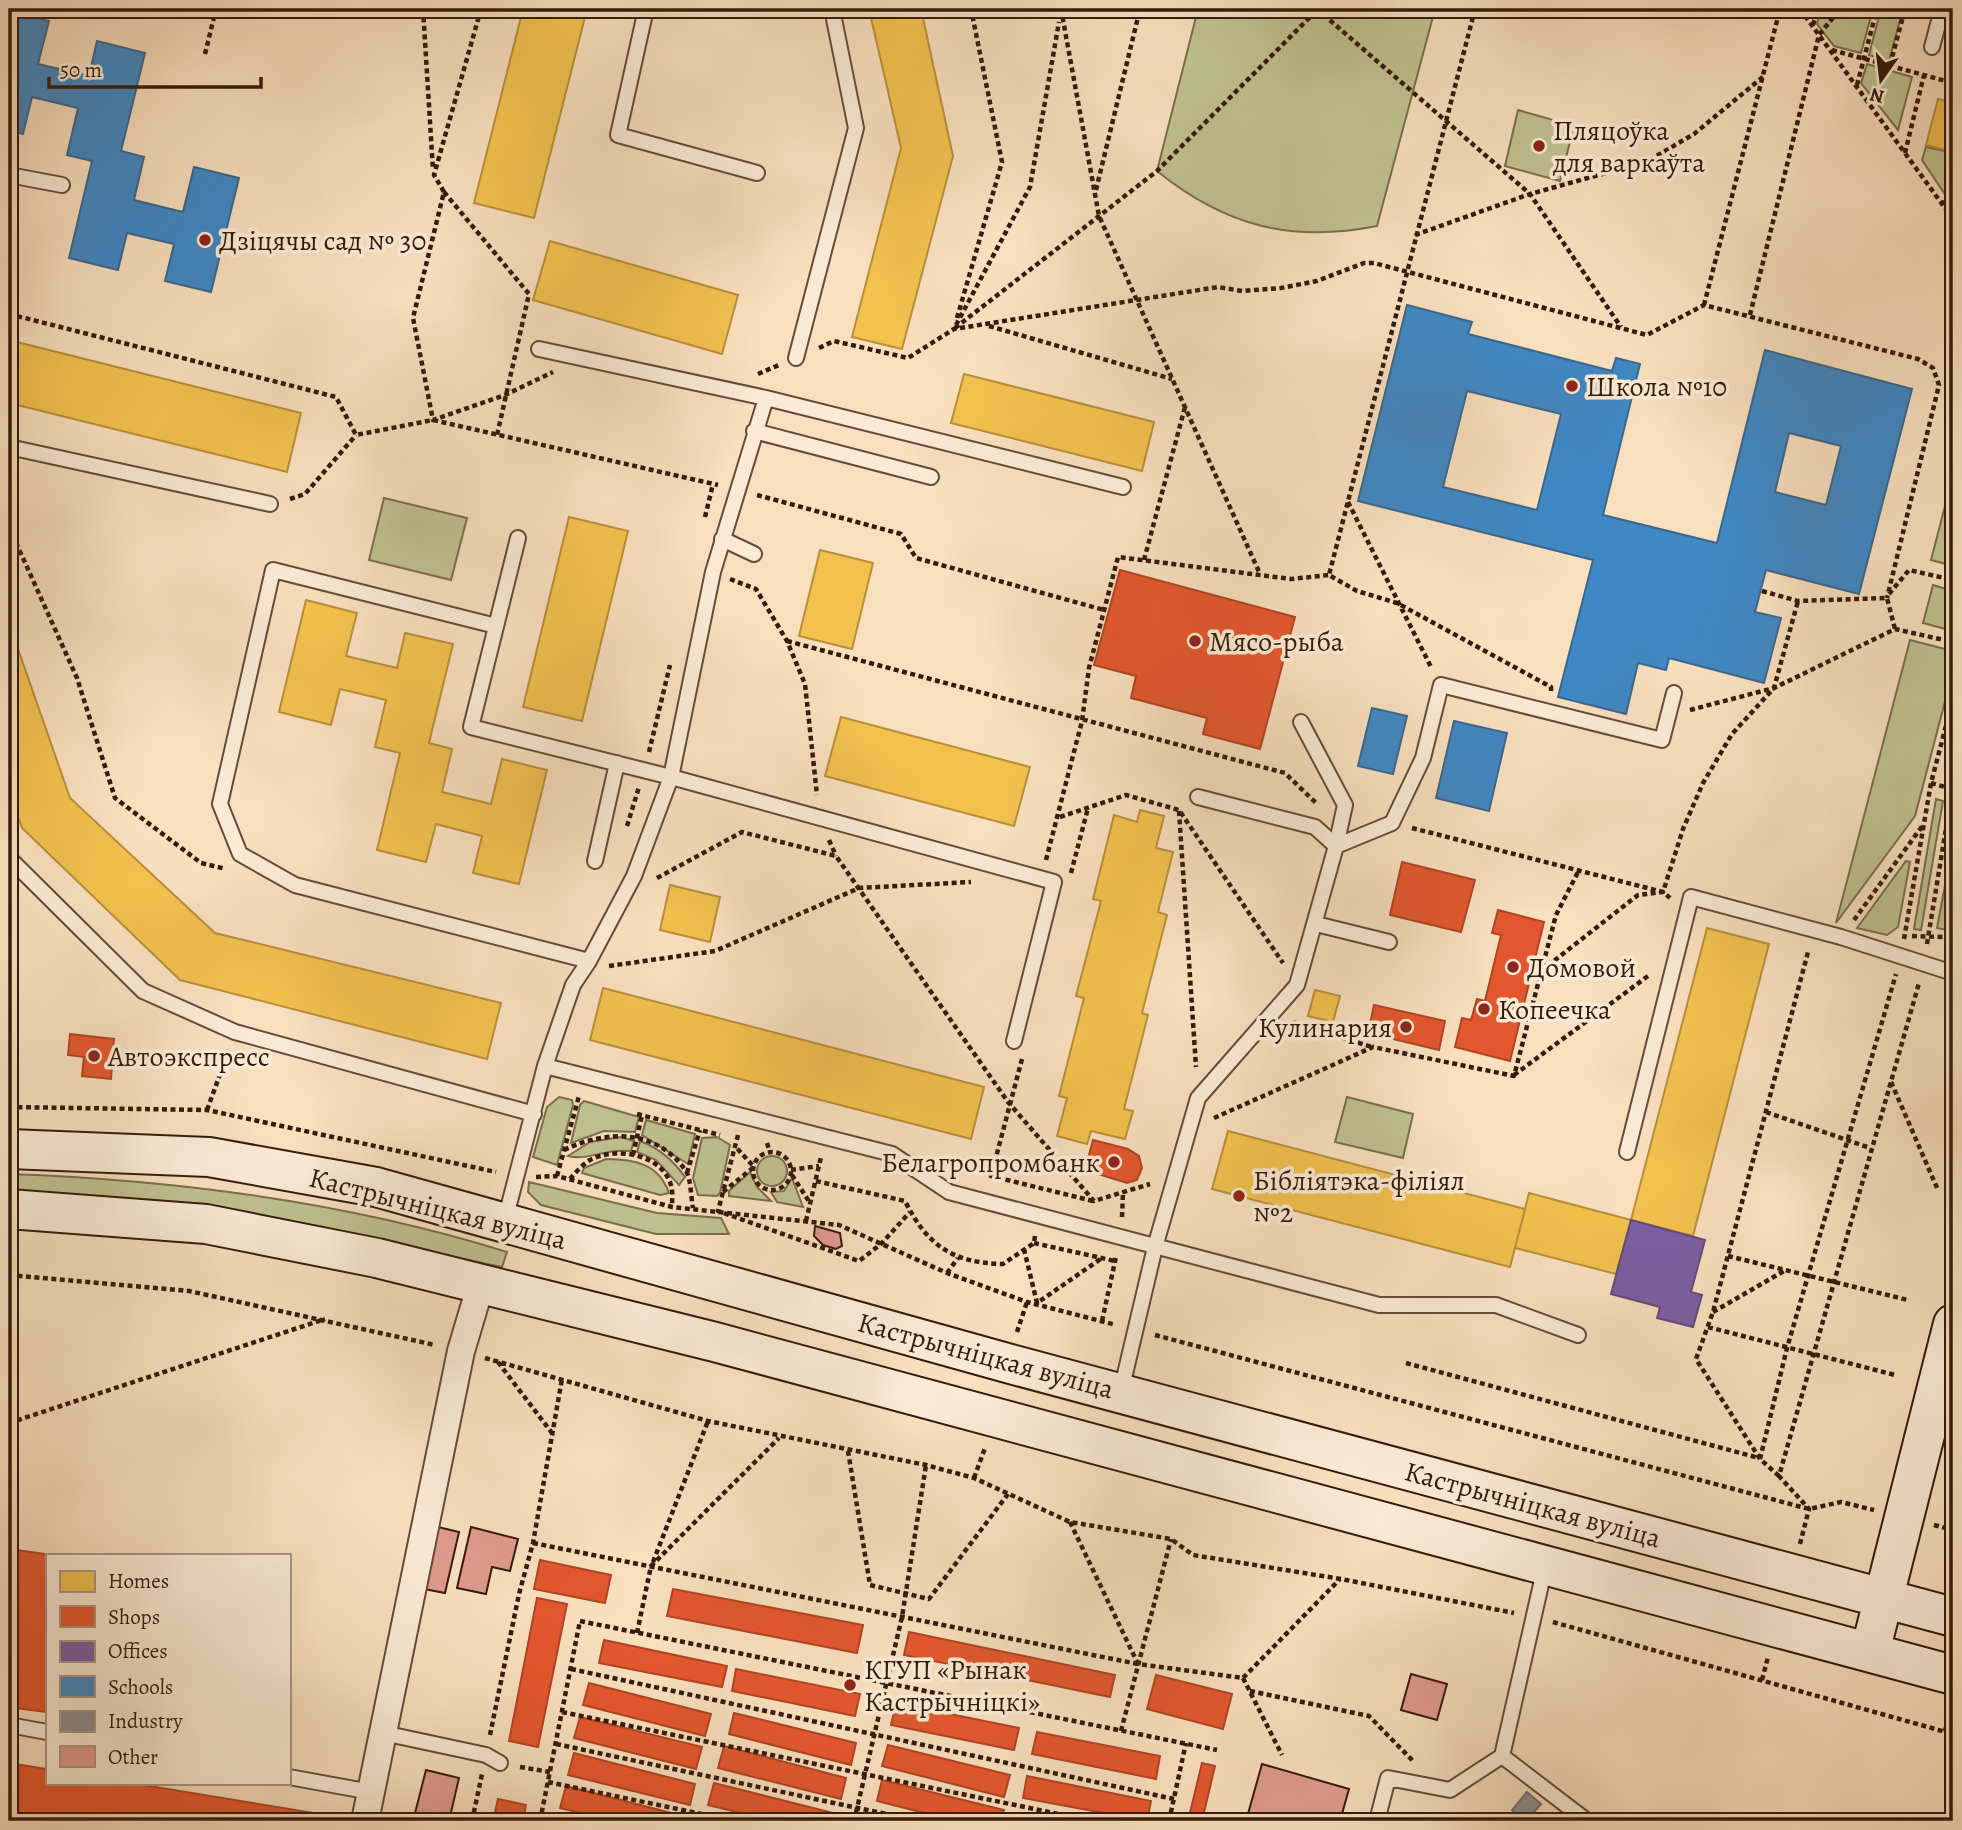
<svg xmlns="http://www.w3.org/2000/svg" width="1962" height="1830" viewBox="0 0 1962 1830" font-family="Alegreya,serif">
  <rect width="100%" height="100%" fill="#f8dfbe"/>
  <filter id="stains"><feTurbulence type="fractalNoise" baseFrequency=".00286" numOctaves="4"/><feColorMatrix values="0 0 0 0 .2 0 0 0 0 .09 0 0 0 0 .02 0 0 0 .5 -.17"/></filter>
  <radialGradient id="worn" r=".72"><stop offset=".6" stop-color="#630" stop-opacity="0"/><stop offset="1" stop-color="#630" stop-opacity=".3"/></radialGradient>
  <path fill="#bfc190" stroke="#7a6e4e" stroke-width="2" d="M 1198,9 L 1435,9 L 1377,226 C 1291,243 1225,226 1157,171 Z
    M 1821,9 L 1873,9 L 1861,53 L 1834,46 L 1817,24 Z
    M 1881,9 L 1903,9 L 1889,61 L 1869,55 Z
    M 1867,64 L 1912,77 L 1898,130 L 1861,83 Z
    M 1518,110 L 1574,126 L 1560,181 L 1505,166 Z
    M 1926,147 L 1953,153 L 1953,198 L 1946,196 L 1922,160 Z
    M 1953,475 L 1953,566 L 1931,560 Z
    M 384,498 L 467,518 L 451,580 L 369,560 Z
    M 1933,585 L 1953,591 L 1953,631 L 1923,623 Z
    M 1910,640 L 1953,651 L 1953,671 L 1915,816 L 1836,923 Z
    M 1936,799 L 1943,801 L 1921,930 L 1914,929 Z
    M 1953,843 L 1953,922 L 1946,930 L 1937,928 Z
    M 1906,861 L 1910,862 L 1898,927 L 1887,935 L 1857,928 Z
    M 559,1097 L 572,1100 L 573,1105 L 557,1165 L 533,1157 L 547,1107 Z
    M 1347,1097 L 1413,1114 L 1403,1158 L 1335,1142 Z
    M 584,1101 L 639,1117 L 635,1132 L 604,1131 L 571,1143 L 580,1105 Z
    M 646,1120 L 695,1134 L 688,1164 L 642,1135 Z
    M 621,1137 L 634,1141 L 631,1151 C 604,1148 590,1161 568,1156 L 590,1142 Z
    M 717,1137 L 730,1145 L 720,1193 L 717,1196 L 698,1195 L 693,1178 L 702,1138 Z
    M 640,1141 C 659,1148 673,1160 685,1177 L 679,1185 L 656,1160 L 637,1152 Z
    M757 1171a15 15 0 1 1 30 0a15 15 0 1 1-30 0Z
    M 606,1159 C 635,1159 659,1164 669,1193 L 660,1195 L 582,1173 L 584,1168 Z
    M 750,1172 L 757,1187 L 771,1201 L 729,1196 L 729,1191 Z
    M 9,1174 C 177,1180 347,1202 507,1252 L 502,1267 L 258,1216 L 9,1195 Z
    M 792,1178 L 803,1207 L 777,1202 L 771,1192 L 784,1191 Z
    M 529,1182 L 657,1213 L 721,1218 L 729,1234 L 656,1234 L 541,1205 L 528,1192 Z"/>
  <path fill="#f2c14e" stroke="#ba8f3a" stroke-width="2" d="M 523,9 L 587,9 L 534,218 L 474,203 Z
    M 869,9 L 921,9 L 953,156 L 902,349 L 852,337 L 901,148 Z
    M 1938,99 L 1953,103 L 1953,152 L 1926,145 Z
    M 550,241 L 738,295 L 722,354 L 533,300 Z
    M 9,340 L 301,413 L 287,472 L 9,403 Z
    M 964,374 L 1154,422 L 1142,471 L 951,423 Z
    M 569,517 L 628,531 L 582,721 L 523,707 Z
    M 820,550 L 873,563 L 852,649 L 799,636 Z
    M 306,600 L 357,613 L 346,656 L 397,668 L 405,633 L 453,644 L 429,743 L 452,749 L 442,792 L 491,804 L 502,759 L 547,770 L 519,884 L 473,873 L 482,836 L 436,824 L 426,862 L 377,850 L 400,753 L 375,747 L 386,700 L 340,689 L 331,725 L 279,712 Z
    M 9,623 L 70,798 L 215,933 L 501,1003 L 487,1059 L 180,980 L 22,828 L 9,791 Z
    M 841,717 L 1030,767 L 1014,826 L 825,776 Z
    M 1140,810 L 1164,816 L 1156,848 L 1173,852 L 1158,912 L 1167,915 L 1142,1013 L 1148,1015 L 1124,1109 L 1133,1111 L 1125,1139 L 1091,1131 L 1087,1144 L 1057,1136 L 1067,1098 L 1059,1096 L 1084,998 L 1076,996 L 1101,901 L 1093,899 L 1114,815 L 1137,822 Z
    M 670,885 L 720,897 L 710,942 L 660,930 Z
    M 1707,928 L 1769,944 L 1693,1236 L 1631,1220 Z
    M 603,988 L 984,1087 L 971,1139 L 590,1040 Z
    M 1315,990 L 1340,996 L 1333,1022 L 1308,1016 Z
    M 1228,1131 L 1525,1209 L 1510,1267 L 1212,1189 Z
    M 1529,1193 L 1631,1220 L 1616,1274 L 1515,1248 Z"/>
  <path fill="#e4572e" stroke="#b04524" stroke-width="2" d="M 1120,570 L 1295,617 L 1260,749 L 1203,734 L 1207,718 L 1131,698 L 1136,676 L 1094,665 Z
    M 1402,862 L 1475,880 L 1461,932 L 1390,915 Z
    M 1498,910 L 1544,922 L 1510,1061 L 1455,1047 L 1462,1018 L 1471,1020 L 1477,999 L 1485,1001 L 1501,935 L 1492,933 Z
    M 1374,1005 L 1445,1021 L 1439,1050 L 1368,1033 Z
    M 70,1034 L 114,1039 L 111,1079 L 82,1076 L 84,1057 L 68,1055 Z
    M 1093,1140 L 1128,1149 L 1139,1156 L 1142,1168 L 1137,1180 L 1127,1183 L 1085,1170 Z
    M 9,1549 L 52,1555 L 47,1555 L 47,1712 L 9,1707 Z
    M 540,1560 L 611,1575 L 605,1603 L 534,1589 Z
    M 673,1589 L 863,1625 L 857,1653 L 667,1616 Z
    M 537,1598 L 567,1604 L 538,1747 L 509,1741 Z
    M 909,1632 L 1115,1675 L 1110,1697 L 904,1655 Z
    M 604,1640 L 727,1666 L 722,1687 L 599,1663 Z
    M 736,1669 L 860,1694 L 855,1716 L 732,1691 Z
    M 1156,1675 L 1232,1694 L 1223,1729 L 1147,1709 Z
    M 589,1683 L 711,1714 L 705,1736 L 583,1705 Z
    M 896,1703 L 1019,1728 L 1014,1750 L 891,1725 Z
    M 734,1713 L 856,1743 L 851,1765 L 729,1734 Z
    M 580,1717 L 702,1747 L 696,1769 L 574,1738 Z
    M 1037,1732 L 1160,1756 L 1156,1779 L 1032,1754 Z
    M 888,1745 L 1010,1775 L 1004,1797 L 882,1766 Z
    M 724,1746 L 846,1778 L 841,1799 L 718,1768 Z
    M 574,1753 L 695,1784 L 690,1805 L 568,1775 Z
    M 9,1763 L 47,1769 L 47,1783 L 131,1783 L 320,1814 L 319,1821 L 9,1821 Z
    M 1202,1763 L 1215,1766 L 1202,1821 L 1188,1821 Z
    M 1027,1776 L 1151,1801 L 1147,1821 L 1023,1798 Z
    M 882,1780 L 1004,1810 L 1001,1821 L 956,1821 L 877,1801 Z
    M 714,1783 L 837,1814 L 835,1821 L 773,1821 L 708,1805 Z
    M 566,1786 L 687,1817 L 686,1821 L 613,1821 L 560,1808 Z
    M 498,1799 L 526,1805 L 523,1821 L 493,1821 Z
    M 1019,1813 L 1061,1821 L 1017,1821 Z
    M 873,1814 L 901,1821 L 871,1821 Z"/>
  <path fill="#7b5ea7" stroke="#664a78" stroke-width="2" d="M 1631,1220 L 1705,1240 L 1691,1292 L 1702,1295 L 1693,1327 L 1657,1318 L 1660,1307 L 1611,1294 Z"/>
  <path fill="#3f88c5" stroke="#3c678d" stroke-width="2" fill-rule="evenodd" d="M 9,11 L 49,21 L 38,64 L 89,76 L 97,41 L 145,53 L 121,151 L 144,157 L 134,200 L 183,212 L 194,167 L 239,178 L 211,292 L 165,281 L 174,244 L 127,233 L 118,270 L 69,258 L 92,161 L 67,155 L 78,108 L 32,97 L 23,134 L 9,130 Z
    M 1407,305 L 1472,322 L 1468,334 L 1612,371 L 1616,358 L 1640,364 L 1603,515 L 1717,543 L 1765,350 L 1912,389 L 1859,594 L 1766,570 L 1755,612 L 1781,618 L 1764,683 L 1669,658 L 1666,670 L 1638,663 L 1626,714 L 1558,697 L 1593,560 L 1358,501 ZM 1467,391 L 1561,414 L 1537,510 L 1443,487 ZM 1789,433 L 1841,446 L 1826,505 L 1775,492 Z
    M 1372,708 L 1407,716 L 1393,774 L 1358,766 Z
    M 1454,721 L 1507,733 L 1489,811 L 1436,798 Z"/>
  <path fill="#8d8d92" stroke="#736a6a" stroke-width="2" d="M 1527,1792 L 1541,1804 L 1526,1821 L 1512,1810 Z"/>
  <path fill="#df9a8d" stroke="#361a0b" stroke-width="2" d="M 815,1226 L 840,1233 L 842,1246 L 836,1249 L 823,1245 L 814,1236 Z
    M 438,1527 L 459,1532 L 445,1593 L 424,1589 Z
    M 471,1527 L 518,1539 L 510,1571 L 492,1567 L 486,1594 L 457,1588 Z
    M 1411,1674 L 1447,1684 L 1437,1720 L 1401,1710 Z
    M 1262,1764 L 1349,1789 L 1340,1821 L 1246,1821 Z
    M 426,1770 L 459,1778 L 449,1821 L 413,1821 Z"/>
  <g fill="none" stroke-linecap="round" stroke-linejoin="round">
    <defs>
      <path id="lane" d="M 646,9 L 618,135 L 757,173
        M 1932,47 L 1942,9
        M 9,175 L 62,185
        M 539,349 L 766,398 L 1123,487
        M 796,358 L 856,128 L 832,9
        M 754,431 L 931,477
        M 9,447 L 270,504
        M 518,538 L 471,727 L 671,777 L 1054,882 L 1014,1041
        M 722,539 L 754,554
        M 496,626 L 273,570 L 220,804 L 240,854 L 295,885 L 589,961
        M 1301,722 L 1345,805 L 1336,846
        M 1336,846 L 1392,823 L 1423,758 L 1441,685 L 1662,740 L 1674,693
        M 9,858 L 143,991 L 235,1032 L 534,1114
        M 595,861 L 617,763
        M 1316,924 L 1389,942
        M 545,1066 L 892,1154 L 949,1192 L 1379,1305 L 1496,1305 L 1578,1335
        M 1627,1152 L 1691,897 L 1841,937 L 1953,973
        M 505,1220 L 545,1066 L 573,985 L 589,961 L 634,876 L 671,777 L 713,572 L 766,398
        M 1121,1391 L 1155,1247 L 1198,1098 L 1297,985 L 1336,846 L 1315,827 L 1198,797
        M 1928,1423 L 1953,1430
        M 1545,1567 L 1502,1756 L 1587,1821
        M 9,1725 L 47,1732
        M 383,1733 L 486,1755 L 500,1763
        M 289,1777 L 371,1792
        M 1377,1821 L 1388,1778 L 1450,1790 L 1502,1756"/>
      <path id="street" d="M 365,1821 L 461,1351 L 481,1284"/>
      <path id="secondary" d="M 9,1149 L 209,1157 L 376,1187 L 1007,1363 L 1953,1617
        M 9,1209 L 206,1224 L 377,1258 L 715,1342 L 1953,1675
        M 1870,1652 L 1953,1324"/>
    </defs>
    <use href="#lane" stroke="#664b38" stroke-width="18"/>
    <use href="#street" stroke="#664b38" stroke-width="30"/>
    <use href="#secondary" stroke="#361a0b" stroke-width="42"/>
    <path stroke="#361a0b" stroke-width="4.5" stroke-dasharray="5 3.5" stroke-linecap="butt" d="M 423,9 L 433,170
      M 481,9 L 434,175 L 444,192 L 413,318 L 433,420 L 505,395 L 553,372
      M 1061,9 L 1099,216 L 1260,574
      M 1317,9 L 1530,194 L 1621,327
      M 1475,9 L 1329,575 L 1357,591 L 1397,603 L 1551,687 L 1551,691
      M 1800,9 L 1953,219
      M 1813,25 L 1818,9
      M 1832,50 L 1953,83
      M 205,54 L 216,9
      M 1890,65 L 1905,9
      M 1857,85 L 1877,9
      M 1905,153 L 1924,75
      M 1096,190 L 1140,9
      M 444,192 L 529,294 L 497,435
      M 1941,202 L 1953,205
      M 1415,235 L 1530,194 L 1646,162 L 1694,134 L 1764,76
      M 1704,305 L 1780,9
      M 9,314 L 336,397 L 356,435 L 433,420 L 718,485
      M 1750,315 L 1819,35 L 1840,9
      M 957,318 L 1002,162 L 971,9
      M 956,325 L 1030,187 L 1059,22
      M 989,326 L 1172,379
      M 955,328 L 1157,171 L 1318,9
      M 819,348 L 834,341 L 908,358 L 954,329 L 1218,287 L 1242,291 L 1281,288 L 1317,281 L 1364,263 L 1374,263 L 1647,335 L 1704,305 L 1918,359 L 1933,368 L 1939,385 L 1887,598
      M 758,374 L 779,365
      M 757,495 L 901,534 L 916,558 L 1104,610
      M 290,499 L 305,494 L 356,435
      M 1348,502 L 1432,669
      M 705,517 L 713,484
      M 9,527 L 77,678 L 115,798 L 201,863 L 226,869
      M 1144,560 L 1185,407
      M 730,579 L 756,589 L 787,641 L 805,684 L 817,795
      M 1762,591 L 1798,601 L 1887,598 L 1895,629
      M 1889,594 L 1909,570 L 1953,580
      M 787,641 L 1285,773 L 1316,803
      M 1690,710 L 1774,688 L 1895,629 L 1953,642
      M 649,752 L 670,665
      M 1931,783 L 1952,789
      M 1179,811 L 1196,1067
      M 1060,817 L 1126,795 L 1179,810 L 1283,963
      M 627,826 L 639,787
      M 1412,828 L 1663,892 L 1670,898
      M 829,840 L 836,856
      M 1046,860 L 1082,721 L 1089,668 L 1118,557 L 1291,579 L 1329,575
      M 1071,873 L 1088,808
      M 657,878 L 742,832 L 836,856 L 1008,1102 L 1094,1201 L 1150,1184
      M 1854,920 L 1923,825
      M 1912,936 L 1945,937 L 1953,929
      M 1904,939 L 1931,783 L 1953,699
      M 1927,944 L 1953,786
      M 609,966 L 715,951 L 859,888 L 971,882
      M 1541,971 L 1638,895 L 1663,892 L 1683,829 L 1703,783 L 1732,734 L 1774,688 L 1798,601
      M 1293,1022 L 1372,1047
      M 1022,1059 L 991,1176 L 1093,1201
      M 1514,1075 L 1648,976
      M 1891,1082 L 1938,1190
      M 9,1107 L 207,1110 L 496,1172
      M 207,1110 L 229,1050
      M 1766,1112 L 1870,1148
      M 637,1114 L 720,1135
      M 1214,1118 L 1373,1047 L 1514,1076 L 1556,915 L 1578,872
      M 738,1135 L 718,1211 L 859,1261 L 881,1244 L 910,1212
      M 767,1143 L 770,1152
      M 564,1150 C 606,1130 656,1128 686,1171 C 691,1179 691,1198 693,1208
      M753 1171a19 19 0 1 1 38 0a19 19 0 1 1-38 0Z
      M 633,1155 L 642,1115
      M 791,1170 L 819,1166
      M 687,1173 L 700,1130
      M 792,1175 L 810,1203
      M 557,1176 L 579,1096
      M 536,1177 L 557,1176 L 672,1207 L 839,1225 L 947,1273 L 1027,1302 L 1116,1325
      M 570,1179 C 576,1172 583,1164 590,1160 C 616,1146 662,1154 671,1185 C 673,1191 672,1200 672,1207
      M 816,1181 L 905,1201 C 927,1245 952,1263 1003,1264 L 1034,1243 L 1035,1236
      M 723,1192 L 754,1167 L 735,1146
      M 1122,1217 L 1123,1193
      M 806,1221 L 821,1157
      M 1034,1243 L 1115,1261
      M 1024,1249 L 1037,1303 L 1102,1258
      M 1728,1256 L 1908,1300
      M 947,1273 L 958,1258
      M 9,1275 L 189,1291 L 435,1345
      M 1713,1312 L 1784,1271
      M 1102,1321 L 1116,1257
      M 1708,1327 L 1895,1375
      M 1017,1332 L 1027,1302
      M 1155,1335 L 1809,1509 L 1841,1502 L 1874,1510
      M 485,1358 L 708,1421 L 926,1465 L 974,1478 L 1070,1522 L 1171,1539 L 1193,1555 L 1341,1579 L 1514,1613
      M 498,1362 L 552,1433
      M 1406,1363 L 1759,1458
      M 9,1423 L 325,1319
      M 848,1451 L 870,1585 L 929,1599 L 1008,1494
      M 1760,1459 L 1787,1348 L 1896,974
      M 1779,1476 L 1760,1459 L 1696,1359 L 1713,1312 L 1808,952
      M 974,1478 L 985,1448
      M 1070,1522 L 1138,1664 L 1243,1678 L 1340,1579
      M 1934,1525 L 1953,1530
      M 533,1543 L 1138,1664
      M 1800,1544 L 1809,1509 L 1779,1476 L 1919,983
      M 653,1562 L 708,1421
      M 1553,1622 L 1953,1734
      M 637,1633 L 651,1566 L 779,1438
      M 571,1669 L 1174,1799
      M 1243,1678 L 1282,1755
      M 1762,1680 L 1768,1657
      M 1250,1691 L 1369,1716 L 1413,1761
      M 562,1712 L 1093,1821
      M 1121,1731 L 1171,1539
      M 1945,1731 L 1951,1708
      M 490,1735 L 519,1594 L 533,1543 L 562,1379
      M 556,1744 L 919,1821
      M 520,1767 L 550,1772
      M 548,1782 L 735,1821
      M 542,1814 L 577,1821
      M 472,1821 L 482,1774
      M 540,1821 L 580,1621 L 1217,1750
      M 854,1821 L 902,1617 L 926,1465
      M 1169,1821 L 1186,1743"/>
    <use href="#lane" stroke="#faead5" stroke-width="14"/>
    <use href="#street" stroke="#faead5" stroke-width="26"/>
    <use href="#secondary" stroke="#faead5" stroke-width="38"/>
  </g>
  <g fill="#8f2418" stroke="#faead5" stroke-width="2.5">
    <circle cx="1539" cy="146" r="7"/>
    <circle cx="205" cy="240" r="7"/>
    <circle cx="1572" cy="386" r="7"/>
    <circle cx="1195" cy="641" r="7"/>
    <circle cx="1513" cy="967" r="7"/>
    <circle cx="1484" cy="1009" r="7"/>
    <circle cx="1406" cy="1027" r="7"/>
    <circle cx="94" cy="1056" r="7"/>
    <circle cx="1114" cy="1162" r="7"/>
    <circle cx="1239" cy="1196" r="7"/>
    <circle cx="850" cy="1685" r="7"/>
  </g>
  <g text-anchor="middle" stroke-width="7" stroke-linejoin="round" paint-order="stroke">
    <g font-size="28" fill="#361a0b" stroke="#faead5" text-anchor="start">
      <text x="1553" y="140">Пляцоўка<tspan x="1553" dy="32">для варкаўта</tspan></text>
      <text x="219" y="250">Дзіцячы сад № 30</text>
      <text x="1586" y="396">Школа №10</text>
      <text x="1209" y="651">Мясо-рыба</text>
      <text x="1527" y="977">Домовой</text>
      <text x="1498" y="1019">Копеечка</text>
      <text x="1392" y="1037" text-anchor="end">Кулинария</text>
      <text x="108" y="1066">Автоэкспресс</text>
      <text x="1100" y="1172" text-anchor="end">Белагропромбанк</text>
      <text x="1253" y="1190">Бібліятэка-філіял<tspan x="1253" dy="32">№2</tspan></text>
      <text x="864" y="1679">КГУП «Рынак<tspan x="864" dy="32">Кастрычніцкі»</tspan></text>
    </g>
    <g font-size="28" fill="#361a0b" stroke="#faead5">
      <text transform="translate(438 1208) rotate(14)" y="10">Кастрычніцкая вуліца</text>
      <text transform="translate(986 1355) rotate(15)" y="10">Кастрычніцкая вуліца</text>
      <text transform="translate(1533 1504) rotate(15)" y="10">Кастрычніцкая вуліца</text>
    </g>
  </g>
  <rect width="1962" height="1830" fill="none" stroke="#f8dfbe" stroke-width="35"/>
  <rect x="10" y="10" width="1941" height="1809" fill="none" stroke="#361a0b" stroke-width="3.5"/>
  <rect x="18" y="18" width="1927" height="1795" fill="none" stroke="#361a0b" stroke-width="2"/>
  <rect x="46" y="1554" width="245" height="231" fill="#faead5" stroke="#ac9784" stroke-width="2"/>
  <rect x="60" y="1571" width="35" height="21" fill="#f2c14e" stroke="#ac9784" stroke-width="2"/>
  <text x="108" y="1588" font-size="21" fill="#361a0b">Homes</text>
  <rect x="60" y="1606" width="35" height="21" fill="#e4572e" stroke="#ac9784" stroke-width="2"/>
  <text x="108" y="1624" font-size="21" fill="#361a0b">Shops</text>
  <rect x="60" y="1641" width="35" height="21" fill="#7b5ea7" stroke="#ac9784" stroke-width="2"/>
  <text x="108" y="1658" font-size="21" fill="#361a0b">Offices</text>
  <rect x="60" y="1676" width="35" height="21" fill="#3f88c5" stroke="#ac9784" stroke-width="2"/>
  <text x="108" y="1694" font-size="21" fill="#361a0b">Schools</text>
  <rect x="60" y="1711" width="35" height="21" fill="#8d8d92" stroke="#ac9784" stroke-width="2"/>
  <text x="108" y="1728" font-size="21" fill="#361a0b">Industry</text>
  <rect x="60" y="1746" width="35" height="21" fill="#df9a8d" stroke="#ac9784" stroke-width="2"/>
  <text x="108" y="1764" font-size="21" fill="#361a0b">Other</text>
  <g transform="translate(1881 80) rotate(194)" stroke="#faead5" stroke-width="5" paint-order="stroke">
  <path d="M0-5L12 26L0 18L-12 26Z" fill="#361a0b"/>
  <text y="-10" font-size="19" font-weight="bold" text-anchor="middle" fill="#361a0b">N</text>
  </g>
  <path d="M49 77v10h212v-10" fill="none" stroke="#361a0b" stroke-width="3.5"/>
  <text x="60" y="77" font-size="21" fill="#361a0b" stroke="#faead5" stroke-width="5" paint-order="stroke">50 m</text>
  <rect width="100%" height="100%" filter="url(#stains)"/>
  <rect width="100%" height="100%" fill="url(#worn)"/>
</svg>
